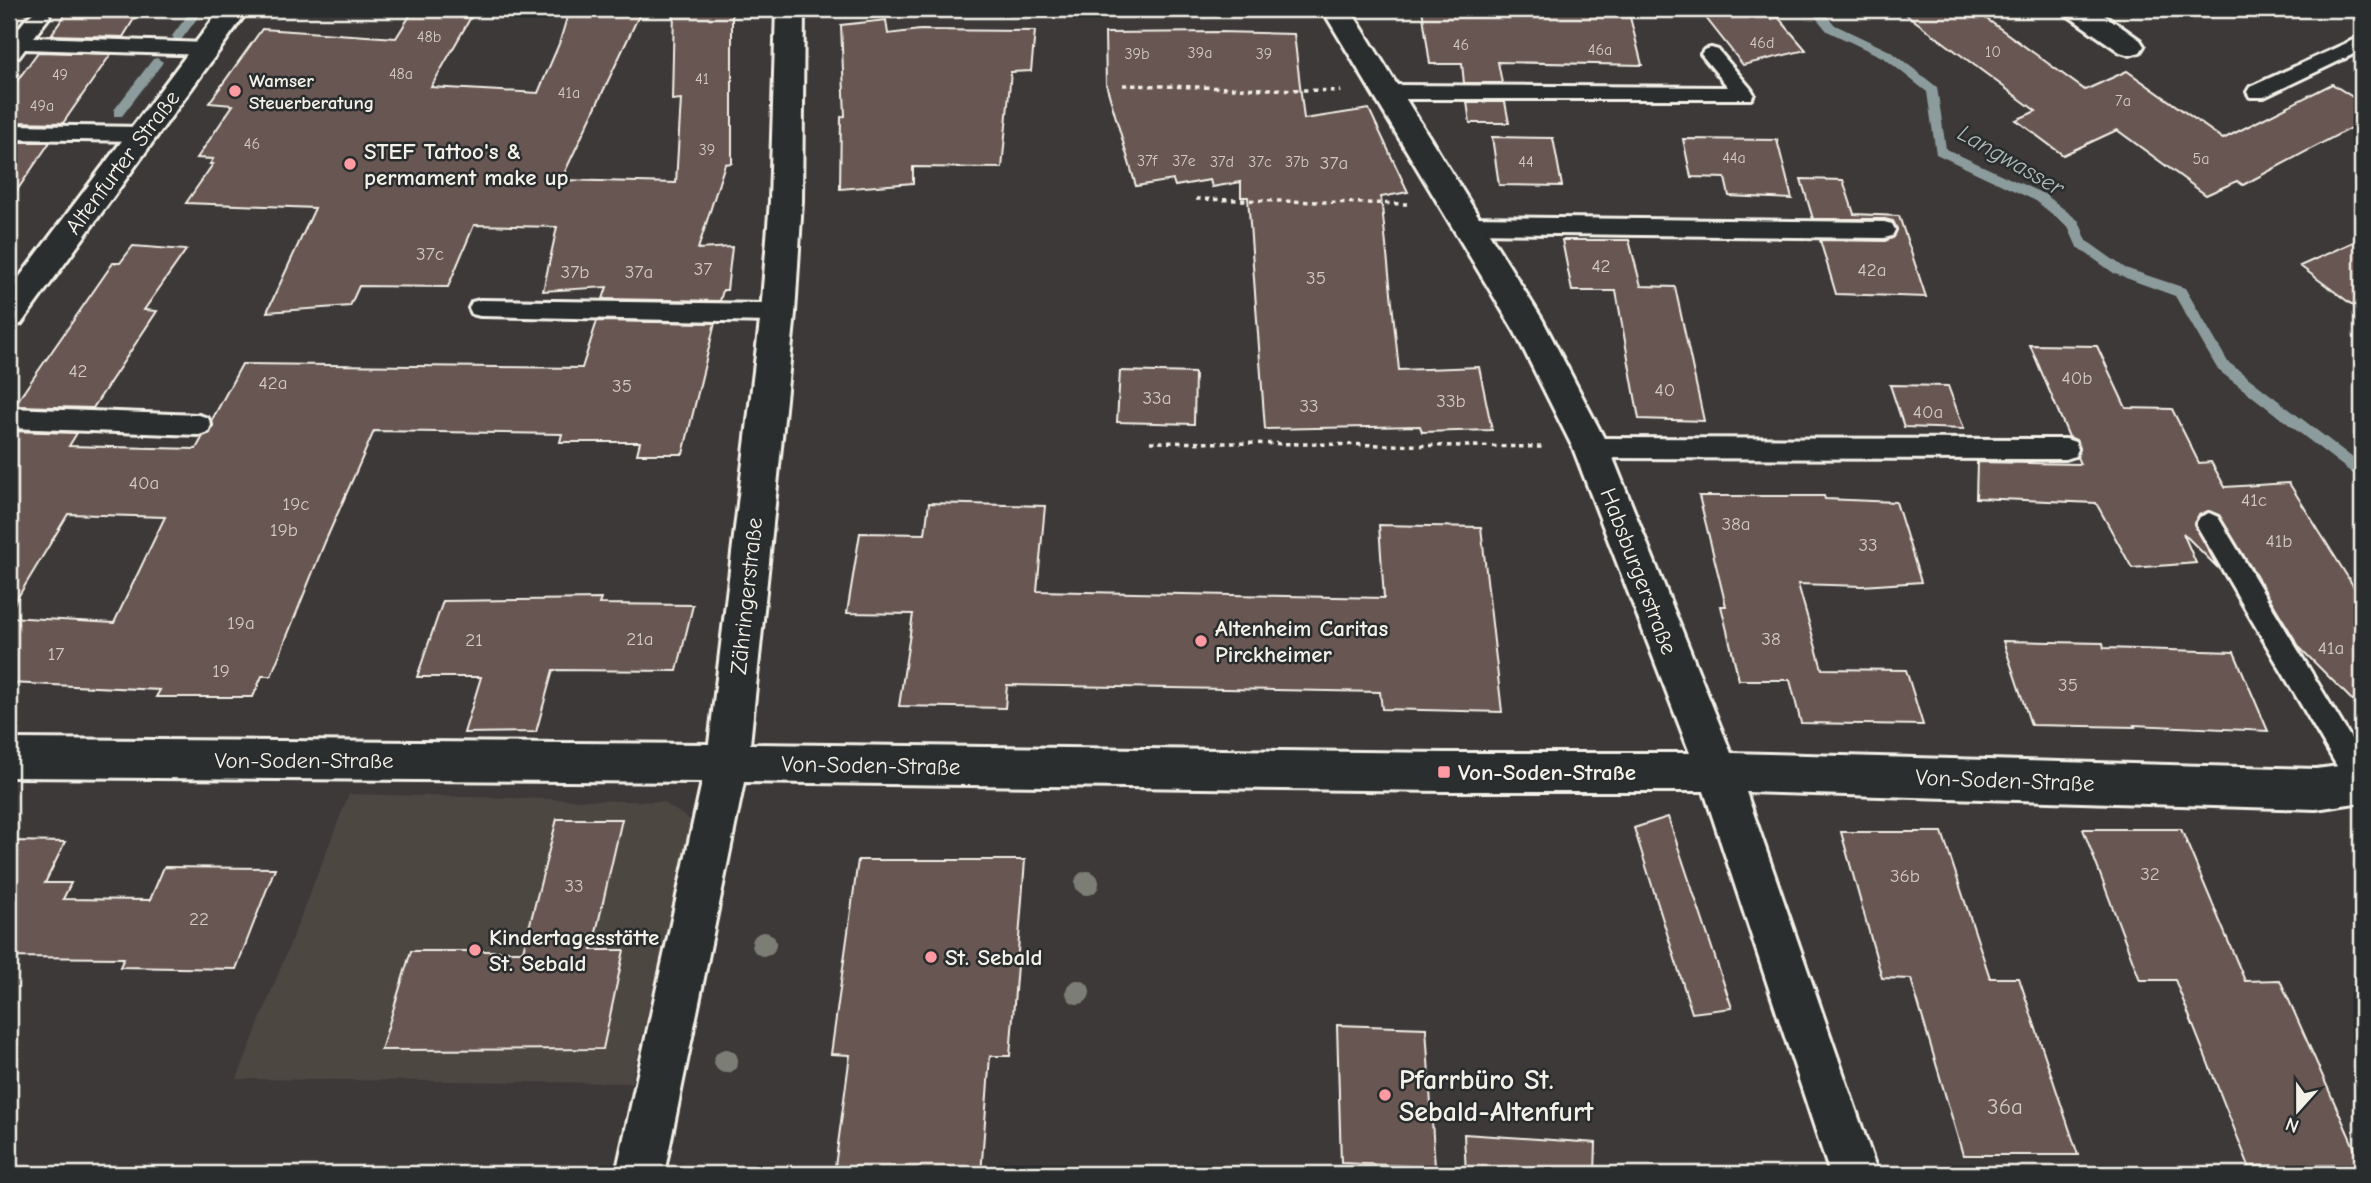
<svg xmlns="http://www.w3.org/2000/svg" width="2371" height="1183" viewBox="0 0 2371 1183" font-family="'Comic Neue',sans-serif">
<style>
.built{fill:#4d4643}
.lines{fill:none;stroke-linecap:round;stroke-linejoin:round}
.stream{fill:#8c9c9d;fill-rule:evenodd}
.building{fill:#685652;stroke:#f4f1e8;stroke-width:2}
.service-casing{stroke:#f4f1e8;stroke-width:6}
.minor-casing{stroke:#f4f1e8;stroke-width:6}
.path{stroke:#f4f1e8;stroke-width:3.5;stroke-dasharray:4.5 4.5;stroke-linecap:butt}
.service{fill:#2a2d2e;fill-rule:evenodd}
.minor{fill:#2a2d2e;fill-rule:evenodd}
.tree{fill:#7c7e75}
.poi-dot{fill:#ff9aa2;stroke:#2a2d2e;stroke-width:2.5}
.labels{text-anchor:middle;stroke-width:5;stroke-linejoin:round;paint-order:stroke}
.far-number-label{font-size:16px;fill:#d1cac2}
.far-poi-label{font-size:19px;font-weight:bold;fill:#f4f1e8;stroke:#2a2d2e;text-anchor:start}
.number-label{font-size:19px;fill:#d1cac2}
.poi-label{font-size:23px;font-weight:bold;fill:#f4f1e8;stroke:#2a2d2e;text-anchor:start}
.street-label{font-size:23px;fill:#f4f1e8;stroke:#2a2d2e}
.near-number-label{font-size:23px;fill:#d1cac2}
.water-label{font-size:24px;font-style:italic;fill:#afb9b6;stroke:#2a2d2e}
.near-poi-label{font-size:28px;font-weight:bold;fill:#f4f1e8;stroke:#2a2d2e;text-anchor:start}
</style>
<rect width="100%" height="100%" fill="#3d3939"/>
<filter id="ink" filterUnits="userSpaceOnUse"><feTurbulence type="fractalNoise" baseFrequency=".0143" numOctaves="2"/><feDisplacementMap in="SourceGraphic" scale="14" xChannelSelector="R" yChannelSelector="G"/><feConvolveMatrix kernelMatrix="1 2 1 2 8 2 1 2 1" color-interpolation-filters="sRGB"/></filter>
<g filter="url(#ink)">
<path class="built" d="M349 794 663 802 692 821 631 1083 237 1079Z"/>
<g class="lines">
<g class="stream">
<path d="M192 9H204L182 39H174L172 36Z"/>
<path d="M1809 9H1821L1835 25 1892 52 1937 87 1946 149 2046 195 2079 221 2087 241 2125 268 2185 288 2228 362 2362 465V479L2357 477 2218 370 2175 296 2115 274 2077 247 2068 227 2036 201 1936 154 1927 92 1884 58 1827 31Z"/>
<path d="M157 58 163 62 161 65 122 116H114V110L153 59Z"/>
</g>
</g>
<g class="building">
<path d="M69 9H140L123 37 51 35Z"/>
<path d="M642 9 561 180 676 183 681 99 672 100 674 9H732V163L725 164 698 249 732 247 727 290H723L720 301 603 299 607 287 543 291 557 227 474 225 448 287 359 286 350 306 267 312 315 208 186 203 213 164H210L213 159 197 158 233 105 209 103 262 29 396 38 411 14 471 17 431 87 538 93 559 44 569 11Z"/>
<path d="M1422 9H1628L1642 65 1498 62 1502 83H1464L1462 64H1430Z"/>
<path d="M1699 9H1760L1771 19 1778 17 1806 50 1743 65Z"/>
<path d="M1899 9H1973L2085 90 2127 71 2223 139 2332 84 2362 103V122L2243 185 2237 181 2206 195 2117 130 2063 155 2016 120 2036 111Z"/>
<path d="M886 20 888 34 920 30 1035 31 1031 71 1011 72 1002 168 913 167V183L840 189 841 117 845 116 841 25Z"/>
<path d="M1220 32 1294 34 1304 119 1369 109 1408 192 1381 197 1399 370 1479 367 1492 430 1422 432 1420 426 1265 429 1248 197H1241V182L1212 187 1210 180 1175 186 1173 180 1136 186 1106 84 1105 33Z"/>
<path d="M38 52 111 54 63 123 9 122V92Z"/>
<path d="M1467 102H1505L1509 123H1470Z"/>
<path d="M1492 137 1553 138 1562 186 1499 185Z"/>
<path d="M1683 139 1777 140 1792 199 1729 196 1725 178 1691 177Z"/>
<path d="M9 142H50L9 202Z"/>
<path d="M1801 179 1843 180 1854 214 1899 216 1926 297 1836 294 1820 240 1885 241 1894 237 1897 229 1893 221 1885 219H1813Z"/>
<path d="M2362 238V312L2300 266Z"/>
<path d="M1562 240H1629L1641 286 1675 287 1704 421 1639 419 1616 291H1572Z"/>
<path d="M133 246 186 250 144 310 157 311 93 408 14 406 113 263H120Z"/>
<path d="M597 321 715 323 683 454H637L640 442H560L562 434 374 431 325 542 271 676H262L253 697H156L160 690 9 683V617L114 623 165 517 68 514 9 612V431L77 433 69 446 196 449 203 436 210 433 213 426 212 420 242 364 582 368Z"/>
<path d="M2030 345 2097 346 2126 408 2172 409 2199 463 2211 462 2225 487 2289 483 2362 600V710L2300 648 2219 515 2208 511 2199 515 2194 523 2218 568 2183 533 2196 563 2132 568 2096 503 1976 498 1977 462 2080 464 2077 457 2080 448 2076 440 2069 437Z"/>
<path d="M1120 371 1195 373 1194 424 1117 422Z"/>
<path d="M1890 385 1948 386 1964 429 1904 427Z"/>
<path d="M1699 496H1824L1825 499 1896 502 1921 582 1862 586 1798 584 1822 669 1906 670 1923 725 1801 723 1790 680H1739L1721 606H1726Z"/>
<path d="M929 503 1045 506 1037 591 1384 598 1379 525 1481 527 1502 712 1382 709 1380 692 1007 685 1005 708 899 706 913 614 847 613 860 533 925 534Z"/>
<path d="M601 599 599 604 693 605 677 671 553 670 536 732 464 733 481 677H417L443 601Z"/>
<path d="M2003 641 2103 643 2104 648 2234 652 2268 731 2134 725 2135 727 2031 725Z"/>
<path d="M1668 817 1732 1008 1692 1013 1634 828Z"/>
<path d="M557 819H622L592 950H624L603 1049 381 1050 411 951H523Z"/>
<path d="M2083 829H2181L2245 981 2280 980 2362 1165 2249 1166 2175 980H2140Z"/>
<path d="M1841 832H1942L1990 978H2019L2078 1155H1963L1911 979 1882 978Z"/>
<path d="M9 841 65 842 45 883H71L63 899 150 900 164 867 275 868 236 969 120 967 124 958 10 957 9 960Z"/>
<path d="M858 860H1025L1010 1056H990L981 1174H834L850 1055 831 1054Z"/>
<path d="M1337 1025 1426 1028 1435 1167 1341 1163Z"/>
<path d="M1464 1134 1596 1143 1595 1174H1466Z"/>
</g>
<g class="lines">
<g class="service-casing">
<g id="service">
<path d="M40 10 47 12 50 16 34 37 207 43 214 45 217 49 214 53 207 55 25 49 19 57 9 58C9 43 23 14 40 10Z"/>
<path d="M2362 36V50L2264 97H2250L2247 92 2250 87Z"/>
<path d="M1711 48 1718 50 1751 89 1754 94 1751 99H1387L1380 97 1377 92 1380 87 1387 85 1728 87 1701 54 1704 50Z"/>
<path d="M9 125 143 127 150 129 153 134 150 139 143 141 9 139Z"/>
<path d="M1466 217 1884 222 1892 224 1895 230 1892 236 1884 238 1466 233 1458 230 1455 225 1458 220Z"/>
<path d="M480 300 778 304 786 307 789 313 786 319 778 322 480 316 472 314 469 308 472 302Z"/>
<path d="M9 408 199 415 208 418 211 425 208 432 199 435 9 428Z"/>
<path d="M1591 438 2066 439 2075 442 2078 449 2075 456 2066 459 1591 458 1582 455 1579 448 1582 441Z"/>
<path d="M2209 513 2218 517 2362 757V796L2352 792 2200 531 2196 524 2200 517Z"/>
</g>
</g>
<g class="minor-casing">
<g id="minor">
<path d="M221 9H249L21 324 9 327V291Z"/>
<path d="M776 9H804L802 201 795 313 750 744 1444 753H1690L1573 448 1515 332 1322 9H1350L1542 319 1609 448 1731 753 2316 769 2362 763V802L2316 809 1746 792 1878 1174H1830L1704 791H1444L744 782 664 1174H616L702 782 9 777V739L709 744 761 313 770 201Z"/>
<path d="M2063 9H2096L2140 40 2144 46 2140 52 2130 55 2120 52 2067 15Z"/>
</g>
</g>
<g class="path">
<path d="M1096 10 1297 11"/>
<path d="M1123 85 1341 91"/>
<path d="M1196 199 1407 204"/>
<path d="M1150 442 1545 447"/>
</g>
<use href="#service" class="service"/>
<use href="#minor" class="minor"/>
</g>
<g class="tree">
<circle cx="1087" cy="883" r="12"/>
<circle cx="764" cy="944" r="12"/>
<circle cx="1078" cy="992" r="12"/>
<circle cx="726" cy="1061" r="12"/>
</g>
</g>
<g class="poi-dot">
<circle cx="235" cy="91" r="7"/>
<circle cx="350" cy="164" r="7"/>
<circle cx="1201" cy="641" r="7"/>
<rect x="1437" y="765" width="14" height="14" rx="3.5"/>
<circle cx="475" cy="950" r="7"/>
<circle cx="931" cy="957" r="7"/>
<circle cx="1385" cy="1095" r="7"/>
</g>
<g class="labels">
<g class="far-number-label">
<text x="429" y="42">48b</text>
<text x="1762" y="48">46d</text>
<text x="1461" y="50">46</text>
<text x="1600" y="55">46a</text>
<text x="1993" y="57">10</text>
<text x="1200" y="58">39a</text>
<text x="1137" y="59">39b</text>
<text x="1264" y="59">39</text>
<text x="401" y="79">48a</text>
<text x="60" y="80">49</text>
<text x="702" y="84">41</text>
<text x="569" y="98">41a</text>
<text x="2123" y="106">7a</text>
<text x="42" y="111">49a</text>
<text x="252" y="149">46</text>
<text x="707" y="155">39</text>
<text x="1734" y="163">44a</text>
<text x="2201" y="164">5a</text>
<text x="1147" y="166">37f</text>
<text x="1184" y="166">37e</text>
<text x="1222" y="167">37d</text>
<text x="1260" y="167">37c</text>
<text x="1297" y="167">37b</text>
<text x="1526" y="167">44</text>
</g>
<g class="far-poi-label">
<text x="249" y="87">Wamser<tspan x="249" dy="22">Steuerberatung</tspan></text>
</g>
<g class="number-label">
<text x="1334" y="169">37a</text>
<text x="430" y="260">37c</text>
<text x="1601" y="272">42</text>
<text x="703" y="275">37</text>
<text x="1872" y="276">42a</text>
<text x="575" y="278">37b</text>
<text x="639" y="278">37a</text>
<text x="1316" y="284">35</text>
<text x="78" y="377">42</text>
<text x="2077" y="384">40b</text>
<text x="273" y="389">42a</text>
<text x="622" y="392">35</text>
<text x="1665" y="396">40</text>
<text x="1157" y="404">33a</text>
<text x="1451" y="407">33b</text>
<text x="1309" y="412">33</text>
<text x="1928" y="418">40a</text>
<text x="144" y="489">40a</text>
<text x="2254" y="506">41c</text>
<text x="296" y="510">19c</text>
<text x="1736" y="530">38a</text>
<text x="284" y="536">19b</text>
<text x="2279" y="547">41b</text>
<text x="1868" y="551">33</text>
<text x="241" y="629">19a</text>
<text x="640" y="645">21a</text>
<text x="1771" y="645">38</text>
<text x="474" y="646">21</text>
<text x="2331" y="654">41a</text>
<text x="56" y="660">17</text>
<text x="221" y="677">19</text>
<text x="2068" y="691">35</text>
<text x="2150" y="880">32</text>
<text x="1905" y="882">36b</text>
<text x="574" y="892">33</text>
<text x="199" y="925">22</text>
</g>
<g class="poi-label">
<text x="364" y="159">STEF Tattoo's &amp;<tspan x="364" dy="26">permament make up</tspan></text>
<text x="1215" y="636">Altenheim Caritas<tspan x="1215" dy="26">Pirckheimer</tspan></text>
<text x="1458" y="780">Von-Soden-Straße</text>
<text x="489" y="945">Kindertagesstätte<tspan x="489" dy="26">St. Sebald</tspan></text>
<text x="945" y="965">St. Sebald</text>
</g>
<g class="street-label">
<text transform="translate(122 162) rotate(-53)" y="8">Altenfurter Straße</text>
<text transform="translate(1639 571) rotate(69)" y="8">Habsburgerstraße</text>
<text transform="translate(746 596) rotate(-84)" y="8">Zähringerstraße</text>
<text x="304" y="768">Von-Soden-Straße</text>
<text transform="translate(871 765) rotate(1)" y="8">Von-Soden-Straße</text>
<text transform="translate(2005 780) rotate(2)" y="8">Von-Soden-Straße</text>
</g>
<g class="near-number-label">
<text x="2005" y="1114">36a</text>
</g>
<g class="water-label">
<text transform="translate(2011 160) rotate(30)" y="8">Langwasser</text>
</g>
<g class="near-poi-label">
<text x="1399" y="1089">Pfarrbüro St.<tspan x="1399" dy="32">Sebald-Altenfurt</tspan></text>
</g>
</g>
<rect width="2371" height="1183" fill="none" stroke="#2a2d2e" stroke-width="35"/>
<rect x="18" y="18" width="2336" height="1148" fill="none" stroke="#f4f1e8" stroke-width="2.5" filter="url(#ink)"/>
<g transform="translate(2298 1110) rotate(201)" stroke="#2a2d2e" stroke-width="5" paint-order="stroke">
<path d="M0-5L12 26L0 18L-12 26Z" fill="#f4f1e8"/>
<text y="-10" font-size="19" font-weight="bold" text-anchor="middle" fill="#f4f1e8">N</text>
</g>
</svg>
